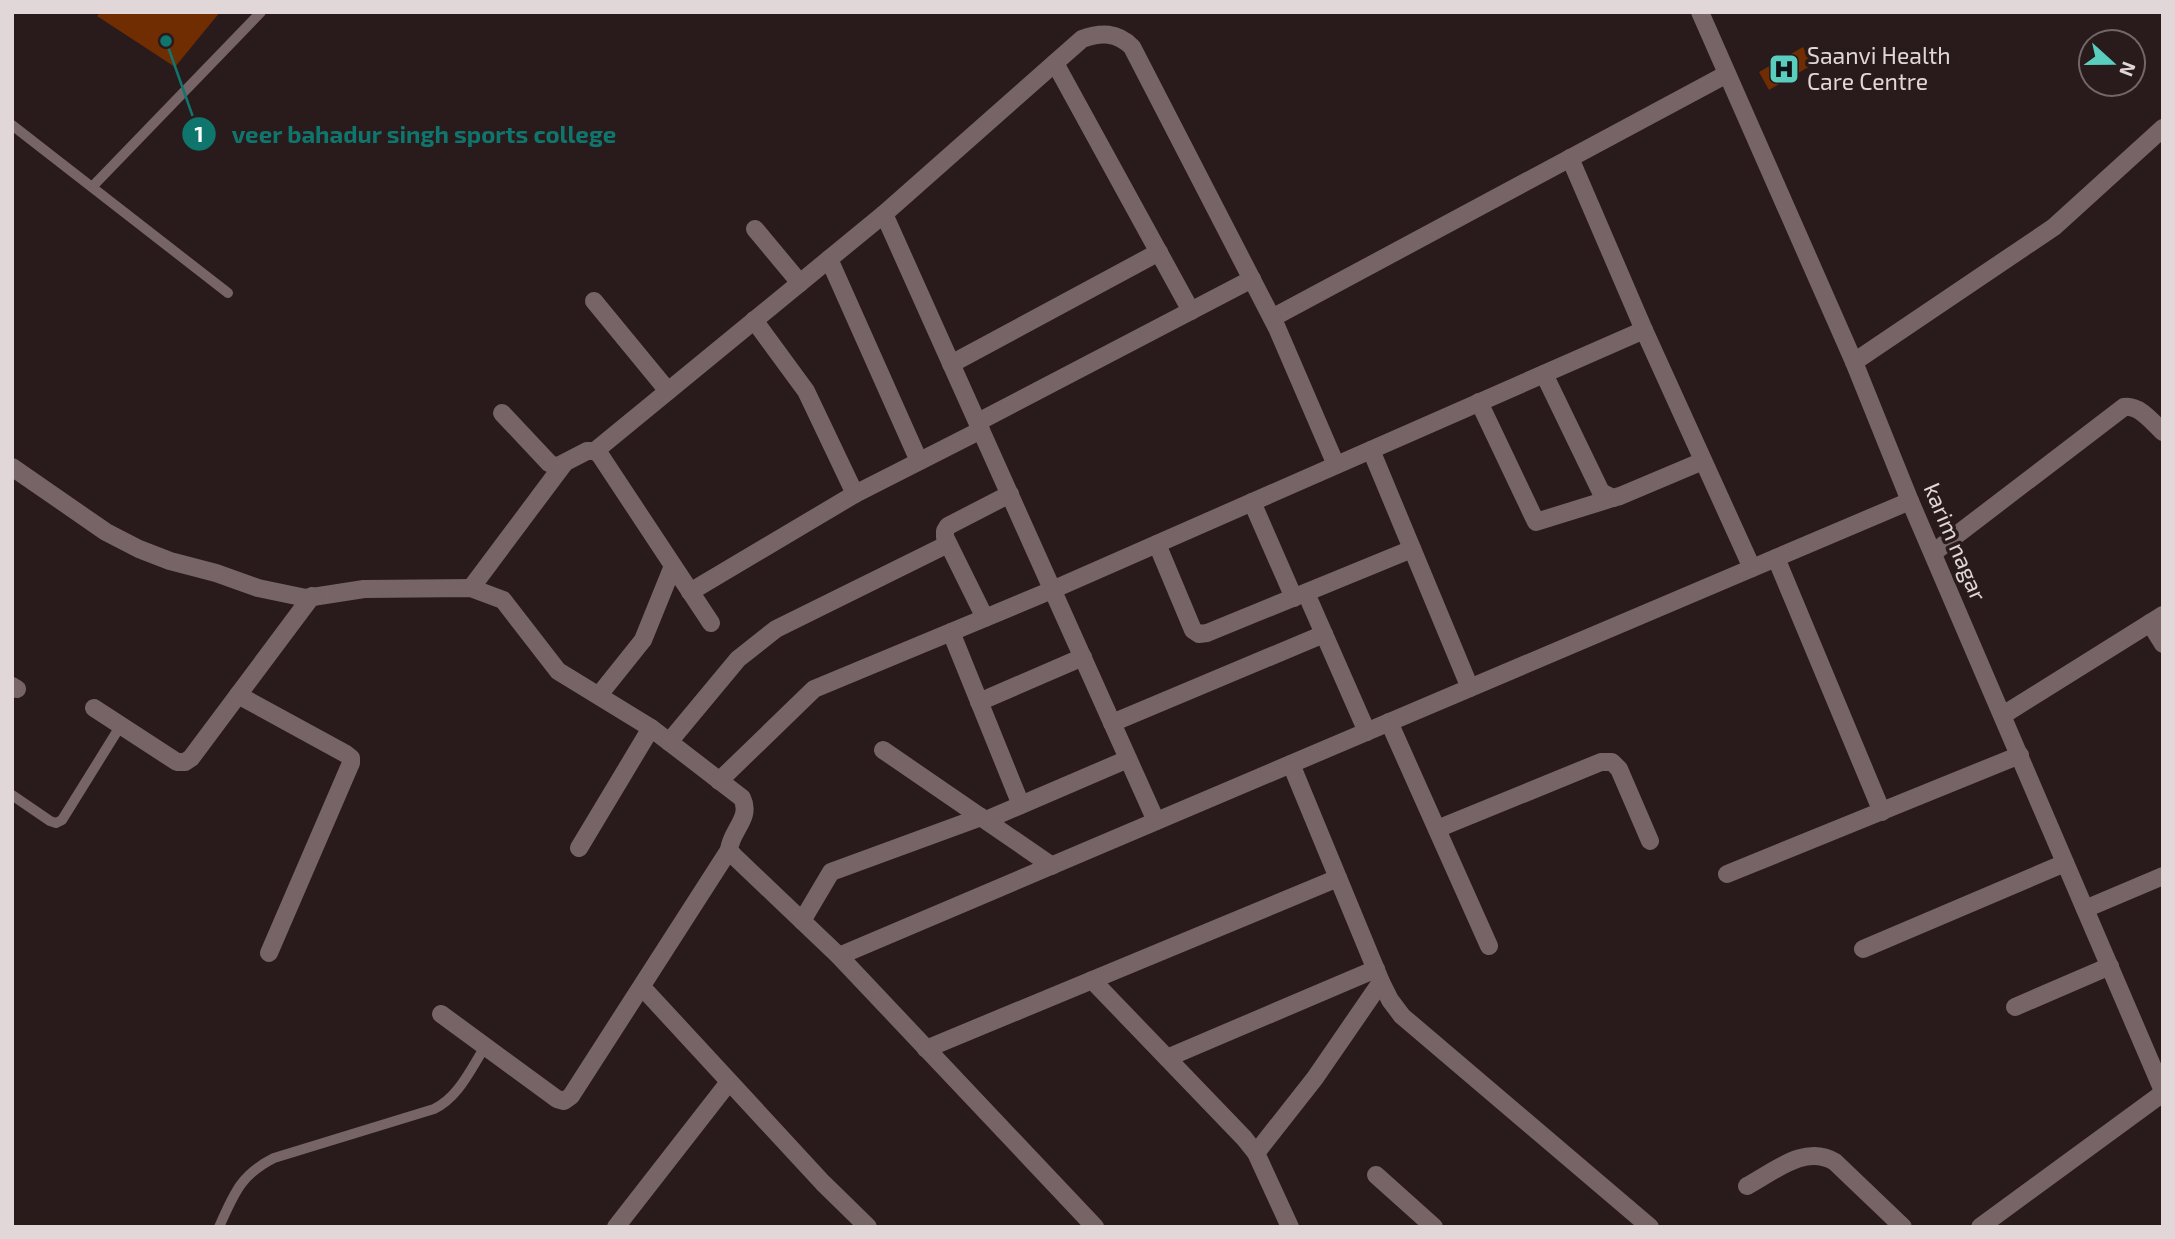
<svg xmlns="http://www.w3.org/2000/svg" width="2175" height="1239" viewBox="0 0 2175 1239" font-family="'Exo 2',sans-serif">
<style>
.building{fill:#702d02}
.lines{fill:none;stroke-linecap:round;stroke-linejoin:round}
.lane{stroke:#776466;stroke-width:10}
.street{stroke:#776466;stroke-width:18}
.secondary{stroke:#776466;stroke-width:18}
.labels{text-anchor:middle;stroke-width:7;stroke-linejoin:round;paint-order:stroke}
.poi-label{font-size:23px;fill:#e2d7d8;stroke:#291a1b;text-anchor:start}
.street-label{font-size:23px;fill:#e2d7d8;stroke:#291a1b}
.leader{fill:none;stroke:#0f766e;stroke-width:2.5}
.callout-dot{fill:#0f766e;stroke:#291a1b;stroke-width:2.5}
.mark-label{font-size:21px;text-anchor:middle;font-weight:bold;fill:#fff}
.callout-label{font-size:24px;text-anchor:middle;font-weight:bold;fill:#0f766e;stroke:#291a1b;stroke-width:7;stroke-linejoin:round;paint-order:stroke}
</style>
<rect width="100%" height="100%" fill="#291a1b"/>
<g class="building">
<path d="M101 12H220L175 67 97 16Z"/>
<path d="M1803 47 1812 65 1769 90 1759 72Z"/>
</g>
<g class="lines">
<g class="lane">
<path d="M12 125 228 293"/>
<path d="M92 187 261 12"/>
<path d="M12 795 50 821 56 823 62 820 121 725"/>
<path d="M219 1227C234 1194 240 1175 274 1158L434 1109C459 1097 471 1068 485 1047"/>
</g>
<g class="street">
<path d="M1055 63 1191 311"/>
<path d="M1570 158 1644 330 1752 568"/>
<path d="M884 214 1156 821"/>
<path d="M755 229 800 283"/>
<path d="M829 259 919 461"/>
<path d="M594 301 668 391"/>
<path d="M1272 318 1727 74"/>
<path d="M754 320 806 391 855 494"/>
<path d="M1854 362 2054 227 2163 128"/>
<path d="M951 364 1159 252"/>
<path d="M1544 374 1601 492 1613 498 1620 496 1703 461"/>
<path d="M1479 402 1536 522 1613 498"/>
<path d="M502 413 549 463 556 467 587 451H595L600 455 711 623"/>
<path d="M978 422 1252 279"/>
<path d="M1371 450 1470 688"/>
<path d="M595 451 884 214 1082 39C1101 32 1117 32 1132 47L1277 328 1336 465"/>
<path d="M12 467 106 532 139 549 170 561 216 573 258 588 306 598 364 589 471 588 503 600 558 671 651 728 742 798C752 818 731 830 729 850L734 856 839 956 1095 1227"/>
<path d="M1252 502 1294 598"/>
<path d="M1157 544 1193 630 1199 634 1207 633 1412 549"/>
<path d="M1933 553 2124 407C2140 405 2152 422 2163 432"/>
<path d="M1776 558 1882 812"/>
<path d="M471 588 563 465"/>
<path d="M690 592 855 494 981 430"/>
<path d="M1306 593 1367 732"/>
<path d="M985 618 945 537V531L948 526 1010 494"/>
<path d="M2150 623 2163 644"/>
<path d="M951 632 1021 805"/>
<path d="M12 686 17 689"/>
<path d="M238 695 346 754 351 758V763L269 953"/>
<path d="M599 695 643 640 673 566"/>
<path d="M979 702 1083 657"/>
<path d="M94 708 177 762H185L191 758 312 596"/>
<path d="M2003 715 2163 615"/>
<path d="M1389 722 1489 946"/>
<path d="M1112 723 1324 634"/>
<path d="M669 742 738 659 776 629 948 544"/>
<path d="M883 750 1052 866"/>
<path d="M1291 764 1381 982 1390 1000 1402 1016 1650 1227"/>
<path d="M719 781 814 689 1052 590 1644 330"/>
<path d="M986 820 1128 759"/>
<path d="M1437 829 1601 762H1612L1619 769 1650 841"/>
<path d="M579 848 651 728"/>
<path d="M1727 874 2020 755"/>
<path d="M2085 909 2163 876"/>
<path d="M802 921 831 872 981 817"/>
<path d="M1863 949 2065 863"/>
<path d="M839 956 1910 501"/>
<path d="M1092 980 1244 1138 1256 1153 1290 1227"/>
<path d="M642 987 823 1183 868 1227"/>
<path d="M2015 1007 2110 966"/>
<path d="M441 1014 557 1099 564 1101 571 1096 729 850"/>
<path d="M926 1049 1338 878"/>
<path d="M1167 1058 1376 969"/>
<path d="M1256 1153 1315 1078 1381 982"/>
<path d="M1376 1175 1434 1227"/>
<path d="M1747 1186C1775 1171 1805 1144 1835 1162L1903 1227"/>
<path d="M616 1227 729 1082"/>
<path d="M1980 1227 2163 1093"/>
</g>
<path class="secondary" d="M1700 12 1854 362 1910 501 2163 1091"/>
</g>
<defs>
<g id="hospital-square" transform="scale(1.575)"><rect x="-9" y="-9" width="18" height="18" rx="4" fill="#59cebe" stroke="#291a1b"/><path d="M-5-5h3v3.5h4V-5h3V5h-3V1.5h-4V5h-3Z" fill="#111"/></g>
</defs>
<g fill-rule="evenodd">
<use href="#hospital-square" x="1784" y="69"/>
</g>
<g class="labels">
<g class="poi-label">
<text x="1807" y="64">Saanvi Health<tspan x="1807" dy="26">Care Centre</tspan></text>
</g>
<g class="street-label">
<text transform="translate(1955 542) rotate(67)" y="8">karim nagar</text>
</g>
</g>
<path class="leader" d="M166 41L199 134"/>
<g class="callout-dot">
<circle cx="166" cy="41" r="7"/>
<circle cx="199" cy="134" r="18"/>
</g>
<g class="mark-label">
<text x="199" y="142">1</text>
</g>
<g class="callout-label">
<text x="424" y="143">veer bahadur singh sports college</text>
</g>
<rect width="2175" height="1239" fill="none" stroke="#e2d7d8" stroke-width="28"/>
<g transform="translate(2112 63) rotate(111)"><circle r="33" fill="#291a1b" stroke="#736667" stroke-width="2"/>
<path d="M0-5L12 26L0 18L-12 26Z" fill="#59cebe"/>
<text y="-10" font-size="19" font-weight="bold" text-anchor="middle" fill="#e2d7d8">N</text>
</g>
</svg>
